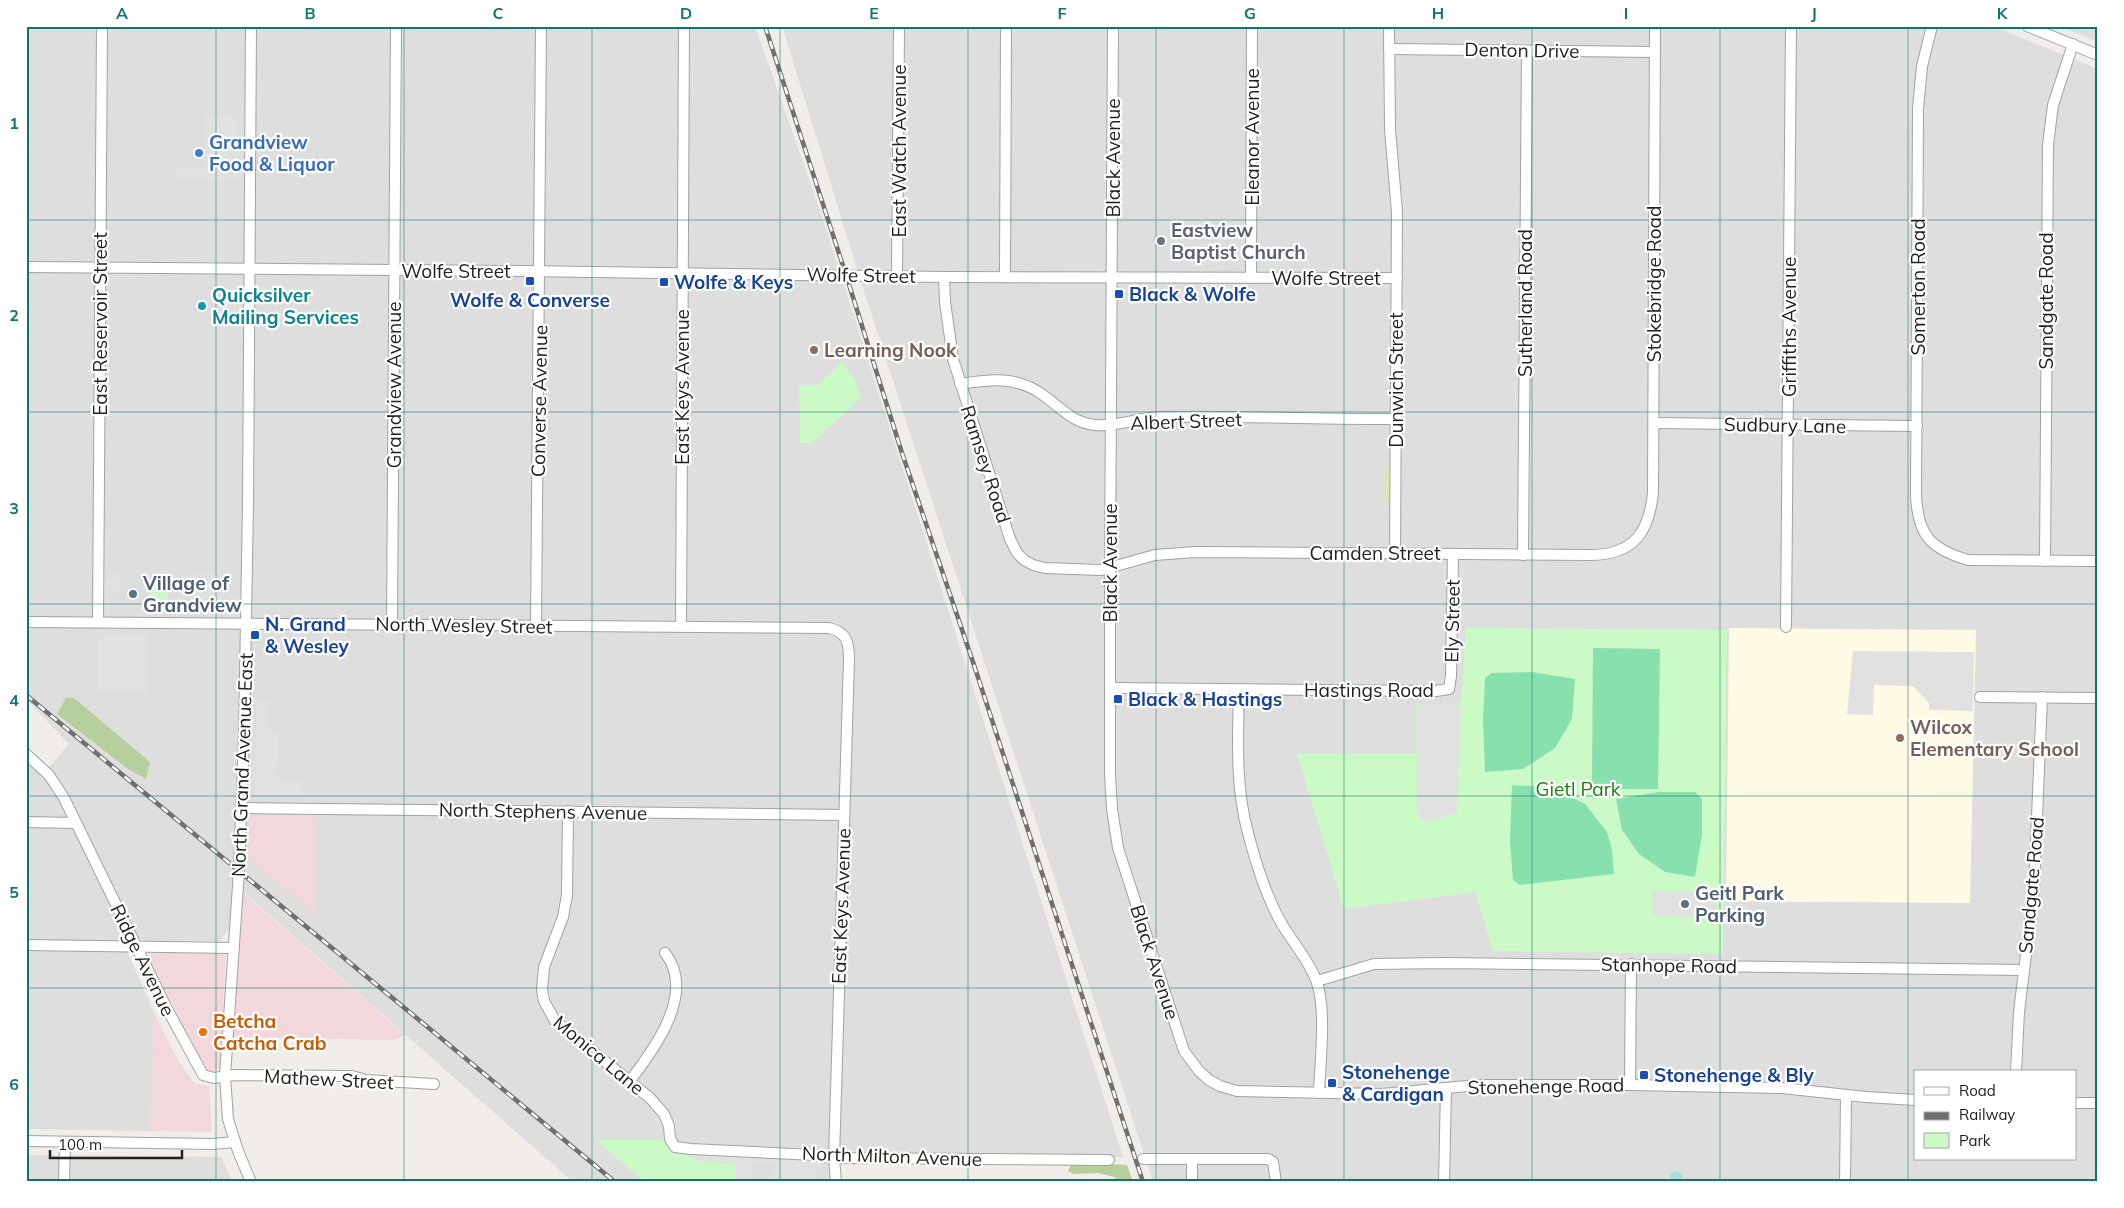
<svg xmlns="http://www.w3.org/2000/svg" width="2124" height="1208" viewBox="0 0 2124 1208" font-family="Mulish,sans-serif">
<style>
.residential{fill:#dfdede;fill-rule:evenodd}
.commercial{fill:#f2d8db}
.education{fill:#fffae3}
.grass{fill:#d7ebaf}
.forest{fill:#b5d09d}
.park{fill:#cbfac6}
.pitch{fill:#87e0ae}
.parking{fill:#e1e1e1}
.water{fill:#a9dcde}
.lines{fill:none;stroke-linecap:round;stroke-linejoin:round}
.minor-casing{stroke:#a2a2a2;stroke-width:12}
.minor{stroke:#fff;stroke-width:10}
.rail-casing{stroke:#6f6f6f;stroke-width:4.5}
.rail{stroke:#fff;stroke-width:2.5;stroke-dasharray:8;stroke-linecap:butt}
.grid{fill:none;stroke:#0f766e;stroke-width:1;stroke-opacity:0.55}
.shop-dot{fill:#3f7fe0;stroke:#fff;stroke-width:2}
.worship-dot{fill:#6b7280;stroke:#fff;stroke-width:2}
.transit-dot{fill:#1a4fb4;stroke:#fff;stroke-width:2}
.culture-dot{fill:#0f9aa8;stroke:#fff;stroke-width:2}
.education-dot{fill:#8d6e63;stroke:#fff;stroke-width:2}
.service-dot{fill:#5c6f8a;stroke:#fff;stroke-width:2}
.food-dot{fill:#e8710a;stroke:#fff;stroke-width:2}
.labels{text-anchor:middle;stroke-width:4.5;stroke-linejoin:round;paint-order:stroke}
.street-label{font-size:19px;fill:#212121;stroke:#fff}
.shop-label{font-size:19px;font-weight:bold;fill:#366cbe;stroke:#fff;text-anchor:start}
.worship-label{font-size:19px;font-weight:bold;fill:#5b616d;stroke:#fff;text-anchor:start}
.transit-label{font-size:19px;font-weight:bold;fill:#164399;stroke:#fff;text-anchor:start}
.culture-label{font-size:19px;font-weight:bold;fill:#0d838f;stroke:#fff;text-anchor:start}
.education-label{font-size:19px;font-weight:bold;fill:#785e54;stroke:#fff;text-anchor:start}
.service-label{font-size:19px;font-weight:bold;fill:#4e5e75;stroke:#fff;text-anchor:start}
.park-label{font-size:19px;fill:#17820c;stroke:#fff}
.food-label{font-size:19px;font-weight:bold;fill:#c56008;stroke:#fff;text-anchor:start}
.neatline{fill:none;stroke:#0f766e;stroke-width:2}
.grid-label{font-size:16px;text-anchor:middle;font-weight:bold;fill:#0f766e}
</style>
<rect width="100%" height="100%" fill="#f1ede8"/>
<g class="residential">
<path d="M26 26H755L823 219 1123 1157 851 1154 841 1166V1182H573L234 884 229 928 220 941H146L139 938 49 767 69 744 26 699Z"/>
<path d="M782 26H1993L2098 69V1182H1153L862 285ZM1915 1072H2075V1159H1915Z"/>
<path d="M2059 26H2098V42Z"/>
<path d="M26 759 46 777 67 818 26 817Z"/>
<path d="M26 826 68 827 74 831 125 935 123 939 119 941 26 940Z"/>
<path d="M26 951H127L154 1013 151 1131 26 1129Z"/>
<path d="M26 1155 221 1157 233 1182H26Z"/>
</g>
<g class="commercial">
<path d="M257 815H316L315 916 248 858 250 818Z"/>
<path d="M242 892 405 1035 394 1040 232 1037Z"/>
<path d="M153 952 220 953 226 955 220 1067 213 1072 208 1071 203 1065 148 957Z"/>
<path d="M154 1013 178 1060 194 1083 209 1086 212 1132 151 1131Z"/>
</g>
<path class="education" d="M1729 628 1976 630 1970 903 1726 901Z"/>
<rect class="grass" x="1385" y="468" width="4" height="35"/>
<g class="forest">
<path d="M66 698H74L150 762 146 779 128 769 57 714Z"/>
<path d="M1109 1164 1127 1165 1133 1182H1118L1115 1177 1098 1173 1074 1174 1068 1171 1071 1165Z"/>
</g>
<g class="park">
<path d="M842 362 855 379 861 398 812 443H800L799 385H817Z"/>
<rect x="150" y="579" width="18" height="26"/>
<path d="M1466 628 1727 630 1723 954 1493 951 1475 892 1344 909 1297 754H1416V704L1452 706 1461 701Z"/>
<path d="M596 1140H666L669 1147C693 1160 708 1164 736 1163V1182H644Z"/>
</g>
<g class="pitch">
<path d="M1593 648 1660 649 1658 789H1592Z"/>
<path d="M1532 672 1575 679 1572 719 1555 748 1523 769 1485 772 1483 720 1485 678 1491 673Z"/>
<path d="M1512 785 1555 788 1585 804 1607 832 1612 850 1614 874 1520 885 1513 880 1510 842Z"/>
<path d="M1659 792H1695L1702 799V834L1695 877 1665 872 1639 854 1622 830 1616 799Z"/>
</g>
<g class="parking">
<path d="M204 114H238V181H177L178 169 204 168Z"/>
<path d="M111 571H119V591H111V609H102V578H111Z"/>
<path d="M188 572H215V599H207V610H188Z"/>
<path d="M98 634H147V693H97Z"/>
<path d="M1853 651 1974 652 1973 711 1929 710V703L1913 686 1874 685 1873 715 1847 714Z"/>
<path d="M257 700H269L268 732H278L277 780 302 781V797L255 796Z"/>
<path d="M1417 705H1461L1457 813 1425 822 1417 813Z"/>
<path d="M1653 891 1717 893 1716 917 1653 916Z"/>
<path d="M691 1154 773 1156 821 1160V1167L819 1173 800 1182H774L775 1165 753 1163 752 1182H736V1163L700 1161 689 1158Z"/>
</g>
<circle class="water" cx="1676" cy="1177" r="6"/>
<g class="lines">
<g class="minor-casing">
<g id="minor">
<path d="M251 26 248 504 244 736 239 871 225 1076 228 1119 238 1151 251 1182"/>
<path d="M1113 26 1110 578V774L1112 809 1118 848 1184 1051 1199 1071 1209 1080 1220 1086 1237 1091 1382 1094 1478 1085H1630L1782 1088 1866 1097 1915 1100"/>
<path d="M1389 26 1390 129 1397 212 1395 553"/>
<path d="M1932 26 1922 66 1918 109 1916 496C1918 536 1931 549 1968 560L2098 561"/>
<path d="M2027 26 2098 55"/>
<path d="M1389 49 1655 52"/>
<path d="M26 267 524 271 944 277 1397 278"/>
<path d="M897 275 899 26"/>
<path d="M1005 276 1006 26"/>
<path d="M944 277 945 302 953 359 1010 539 1017 553 1024 560 1033 565 1045 568 1101 570 1155 555 1195 552 1590 555C1633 555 1649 533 1653 493L1655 26"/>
<path d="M1251 278 1252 26"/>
<path d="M960 384C991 379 1017 376 1043 395 1061 408 1073 423 1095 425 1116 427 1138 418 1159 417 1238 416 1317 419 1396 419"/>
<path d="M1654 423 1917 426"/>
<path d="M1523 555 1527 51"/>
<path d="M2045 561 2048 145 2053 105 2073 44"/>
<path d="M26 622 829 628C847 632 849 643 849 660L834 1158 836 1182"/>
<path d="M98 622 102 26"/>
<path d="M392 624 396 26"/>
<path d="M536 626 541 26"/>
<path d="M681 627 684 26"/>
<path d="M1786 627 1791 26"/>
<path d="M1110 688 1436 691 1449 689 1451 676 1453 554"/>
<path d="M1239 690C1238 737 1235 786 1248 833 1255 860 1264 890 1277 915 1288 938 1307 956 1316 980 1327 1008 1320 1062 1319 1093"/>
<path d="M1980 697 2098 698"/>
<path d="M26 754 49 775 64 798 166 1007 203 1075 214 1078 235 1075 352 1076 366 1080 434 1084"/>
<path d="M242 808 844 815"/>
<path d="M568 811 567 895 563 917 544 967 542 990 544 1001 555 1021 650 1098 664 1114 669 1126 670 1139 675 1147 691 1149 815 1155 834 1158 1109 1160"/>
<path d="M26 822 76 823"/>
<path d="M26 945 234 948"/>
<path d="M1317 981 1374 964 1445 963 2024 970"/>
<path d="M2016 1072 2019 1012 2034 889 2042 697"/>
<path d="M629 1082C653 1051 697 993 665 953"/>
<path d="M1630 1085 1631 964"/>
<path d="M2075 1103H2098"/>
<path d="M26 1141 212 1144 235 1142"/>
<path d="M1143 1159H1268L1273 1162 1276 1182"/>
<path d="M64 1182 65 1142"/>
<path d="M1192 1182V1160"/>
<path d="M1444 1182 1446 1089"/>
<path d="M1845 1182 1846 1095"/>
</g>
</g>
<use href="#minor" class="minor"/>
<g class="rail-casing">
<g id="rail">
<path d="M765 26 846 275 902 453 973 662 1143 1182"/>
<path d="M26 695 615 1182"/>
</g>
</g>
<use href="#rail" class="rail"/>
</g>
<path class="grid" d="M216 26V1182M404 26V1182M592 26V1182M780 26V1182M968 26V1182M1156 26V1182M1344 26V1182M1532 26V1182M1720 26V1182M1908 26V1182M26 220H2098M26 412H2098M26 604H2098M26 796H2098M26 988H2098"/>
<circle class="shop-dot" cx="199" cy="153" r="5"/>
<circle class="worship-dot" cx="1161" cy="241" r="5"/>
<g class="transit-dot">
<rect x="525" y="276" width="10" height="10" rx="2.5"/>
<rect x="659" y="277" width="10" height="10" rx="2.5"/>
<rect x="1114" y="289" width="10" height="10" rx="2.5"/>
<rect x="250" y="630" width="10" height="10" rx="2.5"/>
<rect x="1113" y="694" width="10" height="10" rx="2.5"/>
<rect x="1639" y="1070" width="10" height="10" rx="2.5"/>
<rect x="1327" y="1078" width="10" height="10" rx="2.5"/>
</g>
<circle class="culture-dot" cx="202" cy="306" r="5"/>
<g class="education-dot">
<circle cx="814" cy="350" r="5"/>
<circle cx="1900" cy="738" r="5"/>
</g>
<g class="service-dot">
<circle cx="133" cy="594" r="5"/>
<circle cx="1685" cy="904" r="5"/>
</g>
<circle class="food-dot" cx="203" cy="1032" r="5"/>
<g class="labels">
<g class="street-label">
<text transform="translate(1522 50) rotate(1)" y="7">Denton Drive</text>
<text transform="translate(1252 137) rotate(-90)" y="7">Eleanor Avenue</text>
<text transform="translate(899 151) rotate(-90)" y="7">East Watch Avenue</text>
<text transform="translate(1113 158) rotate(-90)" y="7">Black Avenue</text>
<text x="456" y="278">Wolfe Street</text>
<text transform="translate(861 275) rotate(1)" y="7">Wolfe Street</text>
<text x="1326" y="285">Wolfe Street</text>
<text transform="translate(1654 284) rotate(-90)" y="7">Stokebridge Road</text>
<text transform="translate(1918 287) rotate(-90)" y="7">Somerton Road</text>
<text transform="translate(2046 301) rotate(-90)" y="7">Sandgate Road</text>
<text transform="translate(1525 303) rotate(-90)" y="7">Sutherland Road</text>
<text transform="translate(100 324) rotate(-90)" y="7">East Reservoir Street</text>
<text transform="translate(1789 327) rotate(-90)" y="7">Griffiths Avenue</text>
<text transform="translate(1396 380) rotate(-90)" y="7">Dunwich Street</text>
<text transform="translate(394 385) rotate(-90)" y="7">Grandview Avenue</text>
<text transform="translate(682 387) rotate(-90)" y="7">East Keys Avenue</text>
<text transform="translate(539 401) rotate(-89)" y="7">Converse Avenue</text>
<text transform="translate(1186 421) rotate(-2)" y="7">Albert Street</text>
<text transform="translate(1785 425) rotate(1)" y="7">Sudbury Lane</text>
<text transform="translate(986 464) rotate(72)" y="7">Ramsey Road</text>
<text x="1375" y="560">Camden Street</text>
<text transform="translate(1110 563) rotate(-90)" y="7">Black Avenue</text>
<text transform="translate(1452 621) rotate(-89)" y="7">Ely Street</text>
<text transform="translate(464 625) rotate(1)" y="7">North Wesley Street</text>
<text x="1369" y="697">Hastings Road</text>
<text transform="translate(242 765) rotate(-88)" y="7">North Grand Avenue East</text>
<text transform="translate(543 811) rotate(1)" y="7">North Stephens Avenue</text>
<text transform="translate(2031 885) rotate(-85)" y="7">Sandgate Road</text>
<text transform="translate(841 906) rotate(-88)" y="7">East Keys Avenue</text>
<text transform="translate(143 960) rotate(64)" y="7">Ridge Avenue</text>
<text transform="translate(1155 962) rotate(72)" y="7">Black Avenue</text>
<text transform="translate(1669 965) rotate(1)" y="7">Stanhope Road</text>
<text transform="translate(599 1055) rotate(40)" y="7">Monica Lane</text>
<text transform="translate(329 1079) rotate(3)" y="7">Mathew Street</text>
<text transform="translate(1546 1086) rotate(-1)" y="7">Stonehenge Road</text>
<text transform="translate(892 1156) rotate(2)" y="7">North Milton Avenue</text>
</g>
<g class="shop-label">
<text x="209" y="149">Grandview<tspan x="209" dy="22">Food &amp; Liquor</tspan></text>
</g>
<g class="worship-label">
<text x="1171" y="237">Eastview<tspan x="1171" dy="22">Baptist Church</tspan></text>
</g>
<g class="transit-label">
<text x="674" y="289">Wolfe &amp; Keys</text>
<text x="1129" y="301">Black &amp; Wolfe</text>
<text x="530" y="307" text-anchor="middle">Wolfe &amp; Converse</text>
<text x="265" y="631">N. Grand<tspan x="265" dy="22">&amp; Wesley</tspan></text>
<text x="1128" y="706">Black &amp; Hastings</text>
<text x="1342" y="1079">Stonehenge<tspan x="1342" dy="22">&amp; Cardigan</tspan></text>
<text x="1654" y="1082">Stonehenge &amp; Bly</text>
</g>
<g class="culture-label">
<text x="212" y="302">Quicksilver<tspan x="212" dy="22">Mailing Services</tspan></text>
</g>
<g class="education-label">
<text x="824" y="357">Learning Nook</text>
<text x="1910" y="734">Wilcox<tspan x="1910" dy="22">Elementary School</tspan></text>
</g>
<g class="service-label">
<text x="143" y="590">Village of<tspan x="143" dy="22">Grandview</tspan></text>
<text x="1695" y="900">Geitl Park<tspan x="1695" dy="22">Parking</tspan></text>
</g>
<g class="park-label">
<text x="1578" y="796">Gietl Park</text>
</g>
<g class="food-label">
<text x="213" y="1028">Betcha<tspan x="213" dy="22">Catcha Crab</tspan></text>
</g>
</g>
<rect width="2124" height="1208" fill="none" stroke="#ffffff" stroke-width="55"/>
<rect x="1914" y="1070" width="162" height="90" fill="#ffffff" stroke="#a6a6a6"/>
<rect x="1924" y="1087" width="25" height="8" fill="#ffffff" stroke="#a6a6a6"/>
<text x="1959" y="1096" font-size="15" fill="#212121">Road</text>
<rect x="1924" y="1112" width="25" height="8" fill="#6f6f6f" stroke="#a6a6a6"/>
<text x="1959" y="1120" font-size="15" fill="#212121">Railway</text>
<rect x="1924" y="1133" width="25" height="15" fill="#cbfac6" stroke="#a6a6a6"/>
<text x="1959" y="1146" font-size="15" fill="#212121">Park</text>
<path d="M50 1150v8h132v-8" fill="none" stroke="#212121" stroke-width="2.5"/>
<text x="58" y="1150" font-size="15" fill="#212121" stroke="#ffffff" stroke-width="4" paint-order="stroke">100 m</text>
<rect x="28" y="28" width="2068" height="1152" class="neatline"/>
<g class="grid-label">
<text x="122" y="19">A</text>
<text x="310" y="19">B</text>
<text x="498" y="19">C</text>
<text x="686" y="19">D</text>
<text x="874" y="19">E</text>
<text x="1062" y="19">F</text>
<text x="1250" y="19">G</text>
<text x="1438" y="19">H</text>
<text x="1626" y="19">I</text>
<text x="1814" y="19">J</text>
<text x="2002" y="19">K</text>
<text x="14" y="129">1</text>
<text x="14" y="321">2</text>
<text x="14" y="514">3</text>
<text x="14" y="706">4</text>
<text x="14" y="898">5</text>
<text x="14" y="1090">6</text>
</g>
</svg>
